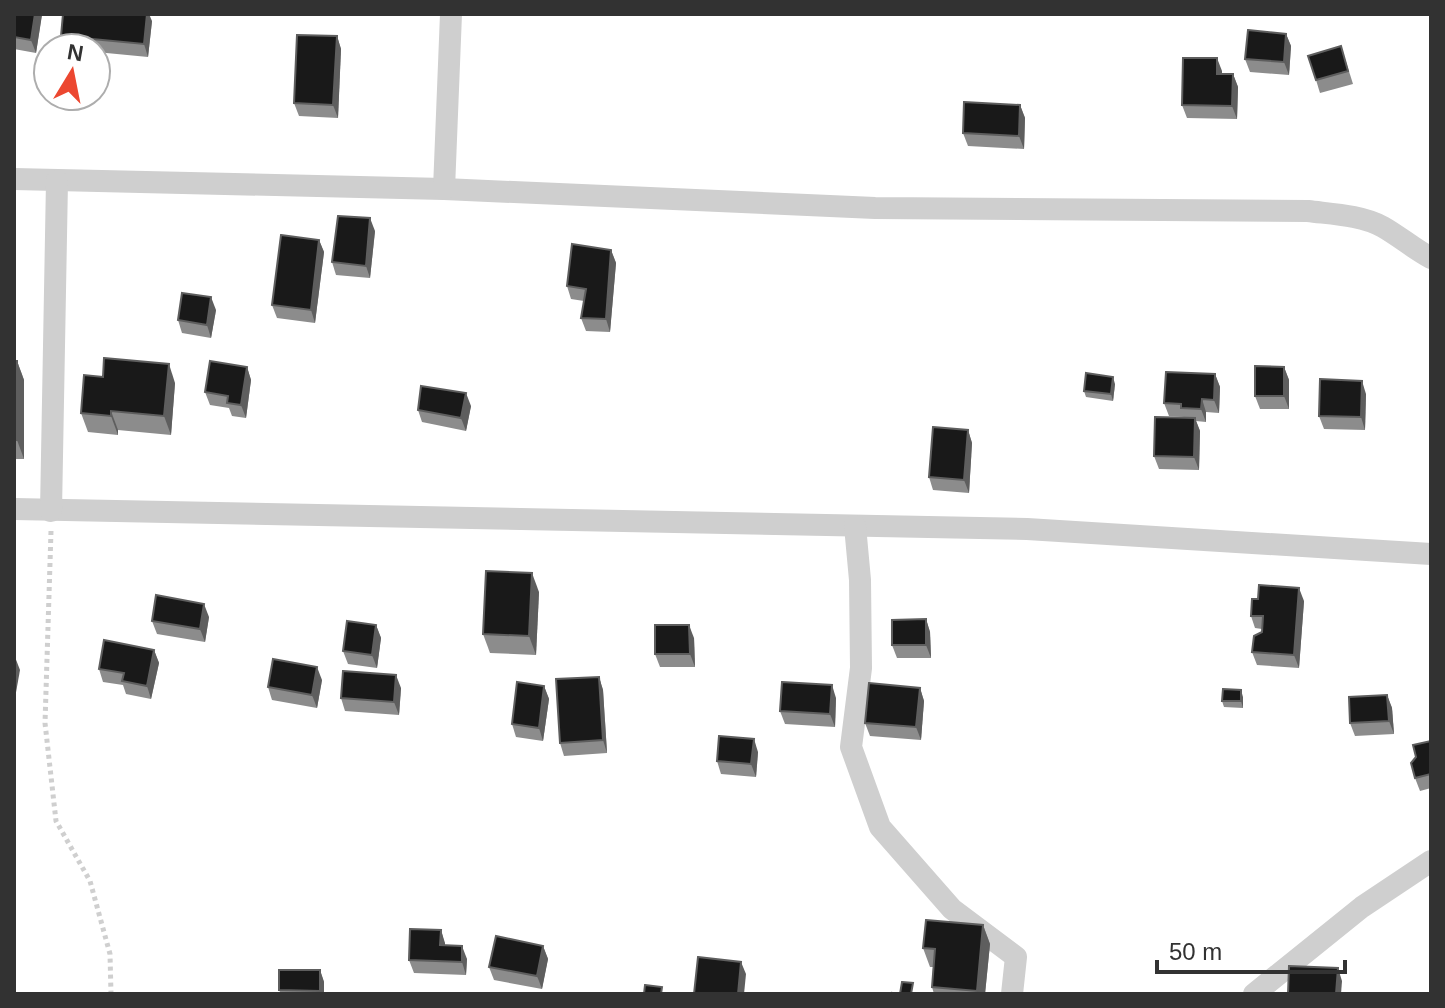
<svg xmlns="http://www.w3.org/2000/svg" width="1445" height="1008" viewBox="0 0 1445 1008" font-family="Arial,sans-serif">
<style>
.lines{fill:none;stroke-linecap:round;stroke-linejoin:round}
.path{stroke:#cfcfcf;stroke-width:5;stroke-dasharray:4 4;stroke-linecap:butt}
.street{stroke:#cfcfcf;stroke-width:22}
.wall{fill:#8c8c8c}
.shaded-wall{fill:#5e5e5e}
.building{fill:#191919;stroke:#5e5e5e;stroke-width:2}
</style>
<rect width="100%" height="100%" fill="#fff"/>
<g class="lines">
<path class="path" d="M51 531 45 723 56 821 90 881 110 954 111 994"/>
<g class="street">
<path d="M14 179 444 189 875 208 1308 211C1331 214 1362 215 1383 227 1399 236 1414 249 1431 258"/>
<path d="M444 189 451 14"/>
<path d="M14 509 1027 529 1431 554"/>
<path d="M51 511 57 181"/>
<path d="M855 526 860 580 861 668 851 747 880 827 952 909 1016 957 1012 994"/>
<path d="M1254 994 1362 907 1431 861"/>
</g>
</g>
<g class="wall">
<path d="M14 14H42L36 53 14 49Z"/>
<path d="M152 21 148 57 96 52V48H66L61 36Z"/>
<path d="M1286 34 1291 46 1289 75 1250 72 1245 59Z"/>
<path d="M337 36 341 49 338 118 299 116 294 103Z"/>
<path d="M1341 46 1353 84 1320 93 1316 80Z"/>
<path d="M1222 71V74H1233L1238 87 1237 119 1187 118 1182 105Z"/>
<path d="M1020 105 1025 118 1024 149 968 146 963 133Z"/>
<path d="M375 231 370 278 336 275 332 262Z"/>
<path d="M319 240 324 252 315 323 277 318 272 305Z"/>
<path d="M611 250 616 263 610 332 586 331 581 318 584 301 571 299 567 286Z"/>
<path d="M216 310 211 338 182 333 178 320Z"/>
<path d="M14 361H17L24 380V459H14Z"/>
<path d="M247 367 251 380 246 418 232 416 229 408 210 405 205 392Z"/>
<path d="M1284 367 1289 380V409H1260L1255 396Z"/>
<path d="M1215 374 1220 387 1219 413 1206 412V422L1196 421 1200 431 1199 470 1159 469 1154 456 1184 418V417L1169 416 1164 403Z"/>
<path d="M175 383 171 435 118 430V435L88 432 81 413Z"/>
<path d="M1115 384 1113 401 1086 397 1084 391Z"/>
<path d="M1366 394 1365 430 1324 429 1319 416Z"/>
<path d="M471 406 466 431 422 422 418 410Z"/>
<path d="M968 430 972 443 969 493 933 490 929 477Z"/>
<path d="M539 592 536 655 490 653 483 634Z"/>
<path d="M1304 601 1299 668 1257 665 1252 652 1262 632V629L1255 628 1251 616Z"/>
<path d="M209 617 205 642 157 634 152 621Z"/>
<path d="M926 619 930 632 931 658H897L892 645Z"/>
<path d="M376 625 381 638 377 668 348 664 343 651Z"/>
<path d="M694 638 695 667H660L655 654Z"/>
<path d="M154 650 159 663 151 699 126 694 123 685 103 682 99 669Z"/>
<path d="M599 677 603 690 607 753 564 756 560 743Z"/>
<path d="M322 680 317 708 272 700 268 687Z"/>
<path d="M544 686 549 699 543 741 516 737 512 724Z"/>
<path d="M401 688 399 715 345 711 341 698Z"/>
<path d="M920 688 924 701 921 740 870 736 865 723Z"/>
<path d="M1387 695 1392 708 1394 734 1355 736 1350 723Z"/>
<path d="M1243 697V708L1224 707 1222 701Z"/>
<path d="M836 698 835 727 785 724 780 711Z"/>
<path d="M1431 741V788L1420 791 1415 778Z"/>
<path d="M758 752 756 777 721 774 717 761Z"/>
<path d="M983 925 990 944 985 994H934L932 987 933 967H930L923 948Z"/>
<path d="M441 930 445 945 467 959 466 975 414 973 409 960Z"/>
<path d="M543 946 548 959 542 989 494 980 489 967Z"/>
<path d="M320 970 324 982V994H281L279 990Z"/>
</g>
<g class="shaded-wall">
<path d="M35 14H42V15L36 53 31 40Z"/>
<path d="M147 14H149L152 21 148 57 144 44Z"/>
<path d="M1286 34 1291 46 1289 75 1284 62Z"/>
<path d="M337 36 341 49 338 118 333 105Z"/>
<path d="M1217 58 1222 71V87L1217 74Z"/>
<path d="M1233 74 1238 87 1237 119 1232 106Z"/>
<path d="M1020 105 1025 118 1024 149 1019 136Z"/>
<path d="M370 218 375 231 370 278 366 266Z"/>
<path d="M319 240 324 252 315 323 311 310Z"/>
<path d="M611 250 616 263 610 332 606 319Z"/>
<path d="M211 297 216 310 211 338 207 325Z"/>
<path d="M17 361 24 380V459L17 440Z"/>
<path d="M169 364 175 383 171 435 164 416Z"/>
<path d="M247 367 251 380 246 418 241 405Z"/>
<path d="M1284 367 1289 380V409L1284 396Z"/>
<path d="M1215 374 1220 387 1219 413 1214 400Z"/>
<path d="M1113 377 1115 384 1113 401 1111 394Z"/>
<path d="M1362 381 1366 394 1365 430 1361 417Z"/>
<path d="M466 393 471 406 466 431 461 418Z"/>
<path d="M1202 399 1206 412V422L1201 409Z"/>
<path d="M111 411 118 430V435L111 416Z"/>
<path d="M1195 418 1200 431 1199 470 1194 457Z"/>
<path d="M968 430 972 443 969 493 964 480Z"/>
<path d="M532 573 539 592 536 655 529 636Z"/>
<path d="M1299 588 1304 601 1299 668 1294 655Z"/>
<path d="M204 604 209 617 205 642 200 629Z"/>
<path d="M926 619 930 632 931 658 926 645Z"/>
<path d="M376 625 381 638 377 668 372 655Z"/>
<path d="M689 625 694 638 695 667 690 654Z"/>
<path d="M154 650 159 663 151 699 147 686Z"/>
<path d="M15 657 20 670 15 698 14 694Z"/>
<path d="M317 667 322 680 317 708 312 695Z"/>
<path d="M396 675 401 688 399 715 394 702Z"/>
<path d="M599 677 603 690 607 753 603 740Z"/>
<path d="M832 685 836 698 835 727 830 714Z"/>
<path d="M544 686 549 699 543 741 539 728Z"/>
<path d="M920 688 924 701 921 740 916 727Z"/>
<path d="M1241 690 1243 697V708L1241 701Z"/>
<path d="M1387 695 1392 708 1394 734 1389 721Z"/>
<path d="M754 739 758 752 756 777 751 764Z"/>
<path d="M983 925 990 944 985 994H978L977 991Z"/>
<path d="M441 930 445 943V958L440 945Z"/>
<path d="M462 946 467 959 466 975 462 962Z"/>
<path d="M543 946 548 959 542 989 537 976Z"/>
<path d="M741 962 746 974 744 994H738Z"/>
<path d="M1338 968 1342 981 1341 994H1336Z"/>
<path d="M320 970 324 982V994H321L320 991Z"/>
</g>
<g class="building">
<path d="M14 14H35L31 40 14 37Z"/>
<path d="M63 14H147L144 44 61 36Z"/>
<path d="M1248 30 1286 34 1284 62 1245 59Z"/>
<path d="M297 35 337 36 333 105 294 103Z"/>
<path d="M1341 46 1348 71 1316 80 1308 56Z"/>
<path d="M1183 58H1217V74H1233L1232 106 1182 105Z"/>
<path d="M964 102 1020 105 1019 136 963 133Z"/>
<path d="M338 216 370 218 366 266 332 262Z"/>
<path d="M281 235 319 240 311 310 272 305Z"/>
<path d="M572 244 611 250 606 319 581 318 586 289 567 286Z"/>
<path d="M182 293 211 297 207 325 178 320Z"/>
<path d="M104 358 169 364 164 416 111 411V416L81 413 84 375 103 377Z"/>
<rect x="14" y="361" width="3" height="79"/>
<path d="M210 361 247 367 241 405 227 403 228 396 205 392Z"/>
<path d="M1255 366 1284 367V396H1255Z"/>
<path d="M1166 372 1215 374 1214 400 1202 399 1201 409 1181 408V404L1164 403Z"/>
<path d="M1086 373 1113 377 1111 394 1084 391Z"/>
<path d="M1320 379 1362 381 1361 417 1319 416Z"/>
<path d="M421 386 466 393 461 418 418 410Z"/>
<path d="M1155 417 1195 418 1194 457 1154 456Z"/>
<path d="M933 427 968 430 964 480 929 477Z"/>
<path d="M486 571 532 573 529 636 483 634Z"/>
<path d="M1259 585 1299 588 1294 655 1252 652 1254 636 1262 632 1263 616H1251L1252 599H1258Z"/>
<path d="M156 595 204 604 200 629 152 621Z"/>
<path d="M926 619V645H892V620Z"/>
<path d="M347 621 376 625 372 655 343 651Z"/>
<path d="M655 625H689L690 654H655Z"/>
<path d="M104 640 154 650 147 686 122 681 124 673 99 669Z"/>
<path d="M273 659 317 667 312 695 268 687Z"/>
<path d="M343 671 396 675 394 702 341 698Z"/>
<path d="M599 677 603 740 560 743 556 679Z"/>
<path d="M517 682 544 686 539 728 512 724Z"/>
<path d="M782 682 832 685 830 714 780 711Z"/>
<path d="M869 683 920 688 916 727 865 723Z"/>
<path d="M1223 689 1241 690V701H1222Z"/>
<path d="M1387 695 1389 721 1350 723 1349 697Z"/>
<path d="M719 736 754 739 751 764 717 761Z"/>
<path d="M1431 741V774L1415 778 1411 763 1416 757 1413 745Z"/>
<path d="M926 920 983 925 977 991 932 987 935 949 923 948Z"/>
<path d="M410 929 441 930 440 945 462 946V962L409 960Z"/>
<path d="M496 936 543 946 537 976 489 967Z"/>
<path d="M698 957 741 962 738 994H694Z"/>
<path d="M1289 966 1338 968 1336 994H1288Z"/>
<path d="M279 970H320V991L279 990Z"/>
<path d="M902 982 913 983 911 994H892V993L900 994Z"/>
<path d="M645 985 662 987 661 994H644Z"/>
</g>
<rect width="1445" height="1008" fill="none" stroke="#323232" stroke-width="32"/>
<g transform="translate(72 72) rotate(10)"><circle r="38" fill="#ffffff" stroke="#adadad" stroke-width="2"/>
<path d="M0-6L14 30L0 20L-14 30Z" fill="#ec4730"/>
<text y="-12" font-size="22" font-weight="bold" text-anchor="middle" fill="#323232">N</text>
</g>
<path d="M1157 960v12h188v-12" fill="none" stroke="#323232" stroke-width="4"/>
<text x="1169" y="960" font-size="24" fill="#323232" stroke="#ffffff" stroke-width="6" paint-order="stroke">50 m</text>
</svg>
